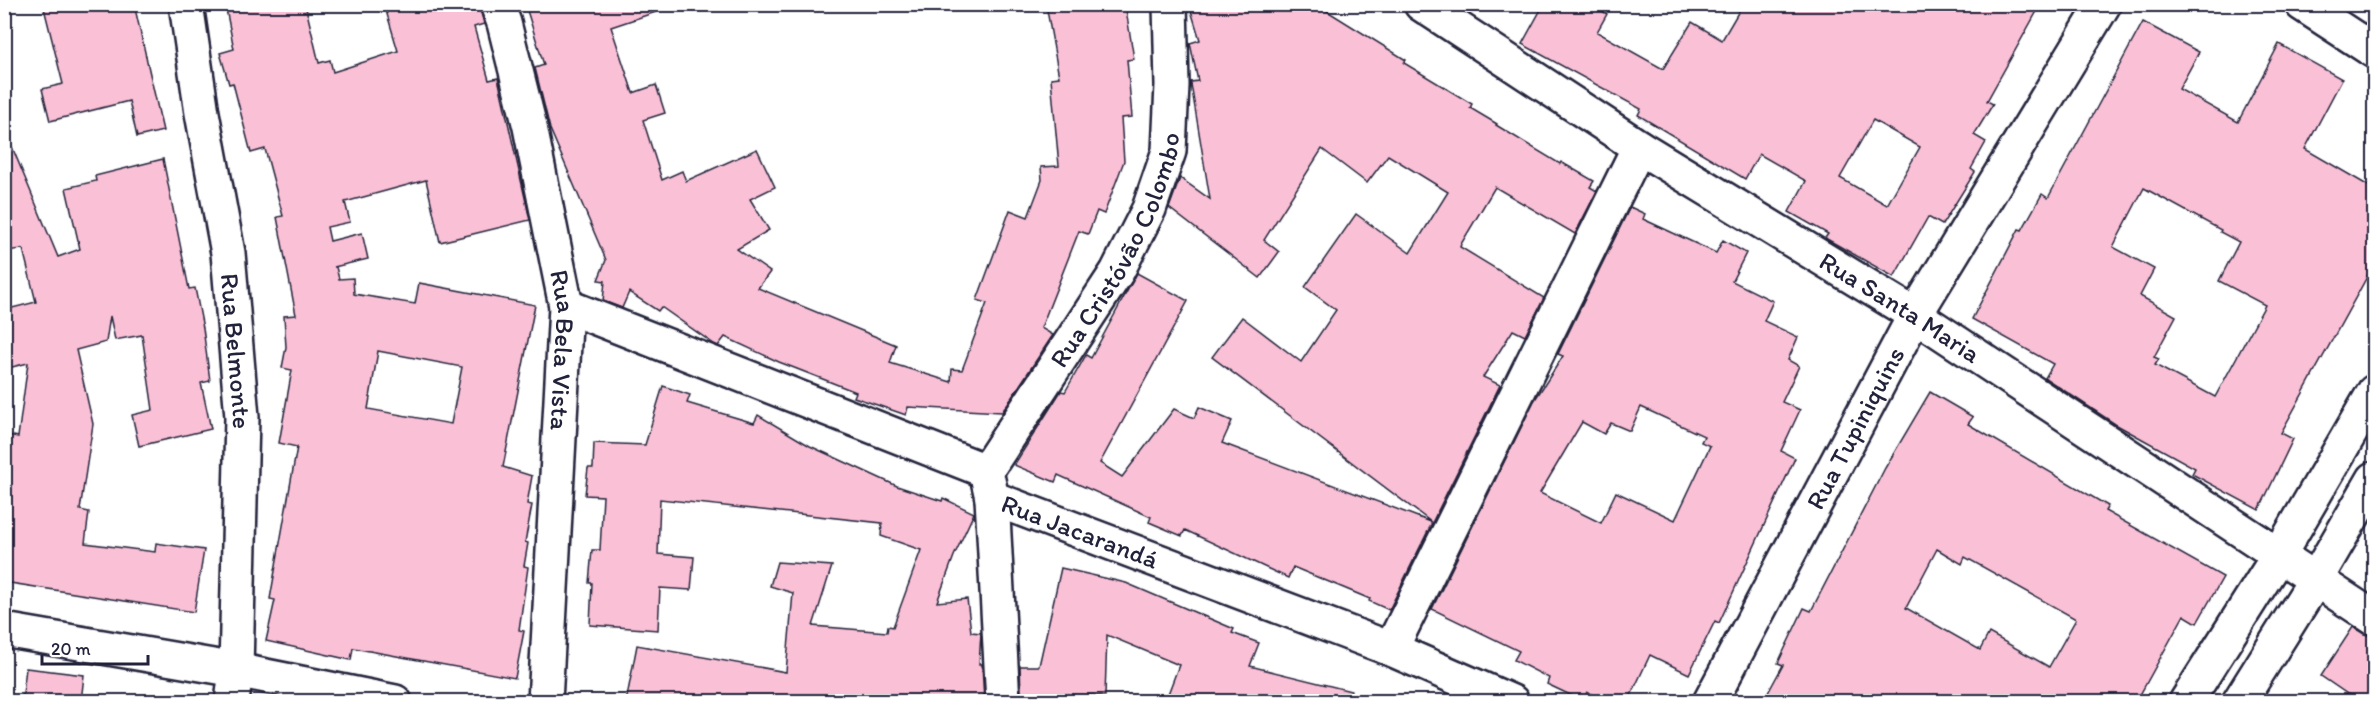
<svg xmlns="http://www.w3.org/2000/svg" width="2379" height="706" viewBox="0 0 2379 706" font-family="Itim,sans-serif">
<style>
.building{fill:#fac1d6;stroke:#22223b;stroke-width:1.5;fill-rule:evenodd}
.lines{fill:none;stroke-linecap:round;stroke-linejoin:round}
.street-casing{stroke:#22223b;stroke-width:38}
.secondary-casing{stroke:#22223b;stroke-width:38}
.street{stroke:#fff;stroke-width:33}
.secondary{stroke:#fff;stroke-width:33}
.labels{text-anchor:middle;stroke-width:6;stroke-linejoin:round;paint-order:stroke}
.street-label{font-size:26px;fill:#22223b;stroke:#fff}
</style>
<rect width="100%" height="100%" fill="#fff"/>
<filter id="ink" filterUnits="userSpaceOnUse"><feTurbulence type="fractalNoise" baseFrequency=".0167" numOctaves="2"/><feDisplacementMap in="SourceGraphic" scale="12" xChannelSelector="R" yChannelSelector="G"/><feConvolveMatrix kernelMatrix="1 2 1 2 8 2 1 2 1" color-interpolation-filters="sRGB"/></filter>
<g filter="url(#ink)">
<g class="building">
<path d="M43 4H134L163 131 137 137 129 101 50 121 42 89 63 84Z"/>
<path d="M225 4H305L319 63 330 60 333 72 398 51 384 4H479L484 24 474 27 489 80 498 78 530 220 440 242 426 180 345 202 350 222 327 227 330 241 362 233 368 259 334 267H336L339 279 353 278 354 294 415 304 419 283 535 305 503 467 532 476 527 504 532 505 525 542 528 543 524 566 528 567 519 630 524 631 515 678 353 648 351 660 266 641 275 600 270 599 297 447 279 443 292 370 282 368 286 347 284 316 296 315 277 217 283 216 265 149 251 153 233 83 229 84 220 53 234 49ZM378 351 462 367 451 424 368 409Z"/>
<path d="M525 4H661L662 10 611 27 633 93 656 85 665 113 643 120 662 180 682 171 686 181 757 149 775 187 750 199 769 230 737 249 770 272 758 288 896 345 890 363 951 382 952 369 962 370 987 303 977 300 1010 210 1028 217 1042 180 1041 167 1059 166 1051 78 1059 77 1047 10 1049 9 1048 4H1125L1134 59 1127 60 1132 117 1121 118 1124 161 1104 214 1097 211 1088 234 1079 231 1041 328 1053 335 1002 412 908 407 906 415 854 397 856 392 779 362 725 337 718 346 714 344 661 307 658 311 629 292 622 308 603 301 605 281 598 280 606 260 550 129 535 68 544 65Z"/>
<path d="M1189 4H1316L1406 60 1404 63 1472 104 1470 108 1497 124 1496 125 1560 164 1561 162 1594 181 1590 187 1597 191 1575 234 1495 187 1461 244 1460 247 1544 298 1525 336 1513 330 1483 377 1500 385 1389 610 1369 601 1370 599 1293 567 1288 578 1185 530 1182 536 1149 522 1151 517 1058 475 1055 482 1014 465 1061 391 1065 392 1086 355 1091 358 1137 273 1188 301 1100 463 1122 477 1174 409 1194 418 1199 407 1232 421 1222 443 1431 522 1212 357 1242 317 1301 362 1336 310 1305 287 1356 214 1410 253 1448 192 1388 155 1367 183 1322 149 1264 240 1279 252 1260 278 1169 208 1180 178 1210 199 1191 84V82L1198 81 1190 43 1200 40Z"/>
<path d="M1544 4H1591L1607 14 1597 32 1663 69 1692 22 1722 40 1743 4H2041L1987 101 1993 104 1974 135 1986 142 1971 169 1975 172 1942 225 1928 217 1894 277 1825 238 1828 234 1789 212 1806 181 1759 154 1745 179 1638 115 1641 109 1522 44ZM1873 120 1920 147 1887 205 1840 178Z"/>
<path d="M2143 22 2199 52 2179 89 2238 122 2279 44 2342 79 2305 149 2374 189V264L2281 433 2293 439 2259 510 2192 474 2195 468 2115 424 2045 378 2053 364 1972 319 2019 229 2022 230 2042 194 2048 198ZM2144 188 2221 230 2220 232 2239 242 2219 281 2265 305 2215 397 2155 365 2159 359 2154 357 2176 316 2140 296 2154 269 2113 247Z"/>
<path d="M5 130 58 257 80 249 66 188 96 181 95 176 163 159 189 289 195 288 203 328 210 381 201 383 211 429 139 446 132 415 153 410 142 335 115 340 110 316 106 342 76 350 93 424 80 510 89 512 85 543 155 552 156 543 204 550 194 612 4 582V434L18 437 28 363 4 369V310L36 302 23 249 4 251Z"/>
<path d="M1630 207 1645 214 1643 219 1716 253 1723 240 1746 253 1732 281 1773 301 1764 321 1798 337 1788 360 1799 366 1782 402 1800 410 1781 451 1795 458 1719 623 1715 621 1689 674 1650 655 1628 702H1607L1587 692 1583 701 1547 684 1549 678 1514 660 1519 651 1432 609 1534 401 1563 356 1558 354ZM1641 407 1704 436 1701 442 1710 446 1675 520 1616 492 1601 523 1540 493 1582 422 1604 434 1611 423 1630 431Z"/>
<path d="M663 386 690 395 687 403 754 423 758 415 810 446 897 486 942 501 943 498 974 513 954 556 937 602 967 599 971 632 981 633 979 664H982L984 702H626L637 645 786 672 793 593 770 586 777 562 832 566 813 626 887 632 888 626 893 627 921 550 881 536 882 523 660 499 658 554 694 557 691 590 660 588 658 630 590 625 592 583H589L592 550H600L603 496 585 495 588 468H593L594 443 645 445Z"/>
<path d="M1930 392 1973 417 1968 424 2108 506 2105 511 2223 577 2197 623 2184 615 2136 702H1763L1783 665 1778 663 1804 608 1811 611 1885 468ZM1937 549 1962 564 1965 557 2076 619 2049 667 1989 633 1980 650 1906 608Z"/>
<path d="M1061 568 1126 583 1234 629 1232 633 1259 643 1250 666 1351 691 1349 702H1165L1179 665 1107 635 1105 696 1021 693 1020 666H1039Z"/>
<path d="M2353 627 2364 634 2374 636V702H2359L2321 676Z"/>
<path d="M26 668 84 675 81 702H22Z"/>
</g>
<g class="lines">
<g class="street-casing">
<g id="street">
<path id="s1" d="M186 4 202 113 228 253 242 417 236 670 232 702"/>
<path id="s2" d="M497 4 504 23 530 127 566 306 545 702"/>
<path id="s3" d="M1421 4 1639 147 1915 315 2374 618"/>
<path d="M2302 4 2374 51"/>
<path id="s4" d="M566 306 986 471 992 498 1391 649 1512 702"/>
<path id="s5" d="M986 471 1117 272 1149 209 1169 151 1172 85 1170 4"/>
<path d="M992 498 1003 702"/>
<path d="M4 630 236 670 395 702"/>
<path d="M1391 649 1639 147"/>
<path id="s6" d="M1710 702 1915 315 2104 4"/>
</g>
</g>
<g class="secondary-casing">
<g id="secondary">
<path d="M2186 702 2279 555 2374 392"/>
<path d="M2239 702 2316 579 2374 479"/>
</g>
</g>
<use href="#street" class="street"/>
<use href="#secondary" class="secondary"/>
</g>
</g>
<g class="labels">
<g class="street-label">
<text dy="9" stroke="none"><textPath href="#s5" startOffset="258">Rua Cristóvão Colombo</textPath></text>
<text dy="9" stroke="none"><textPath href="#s3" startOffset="567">Rua Santa Maria</textPath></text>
<text dy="9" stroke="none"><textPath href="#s2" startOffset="354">Rua Bela Vista</textPath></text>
<text dy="9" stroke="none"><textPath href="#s1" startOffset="351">Rua Belmonte</textPath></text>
<text dy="9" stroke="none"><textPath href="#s6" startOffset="310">Rua Tupiniquins</textPath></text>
<text dy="9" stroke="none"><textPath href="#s4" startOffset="573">Rua Jacarandá</textPath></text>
</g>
</g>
<rect width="2379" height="706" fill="none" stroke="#fff" stroke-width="24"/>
<rect x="12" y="12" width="2355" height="682" fill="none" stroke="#22223b" stroke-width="2" filter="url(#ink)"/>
<path d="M42 655v9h106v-9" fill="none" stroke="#22223b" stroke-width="3"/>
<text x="51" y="655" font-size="18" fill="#22223b" stroke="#ffffff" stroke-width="4.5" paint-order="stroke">20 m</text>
</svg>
